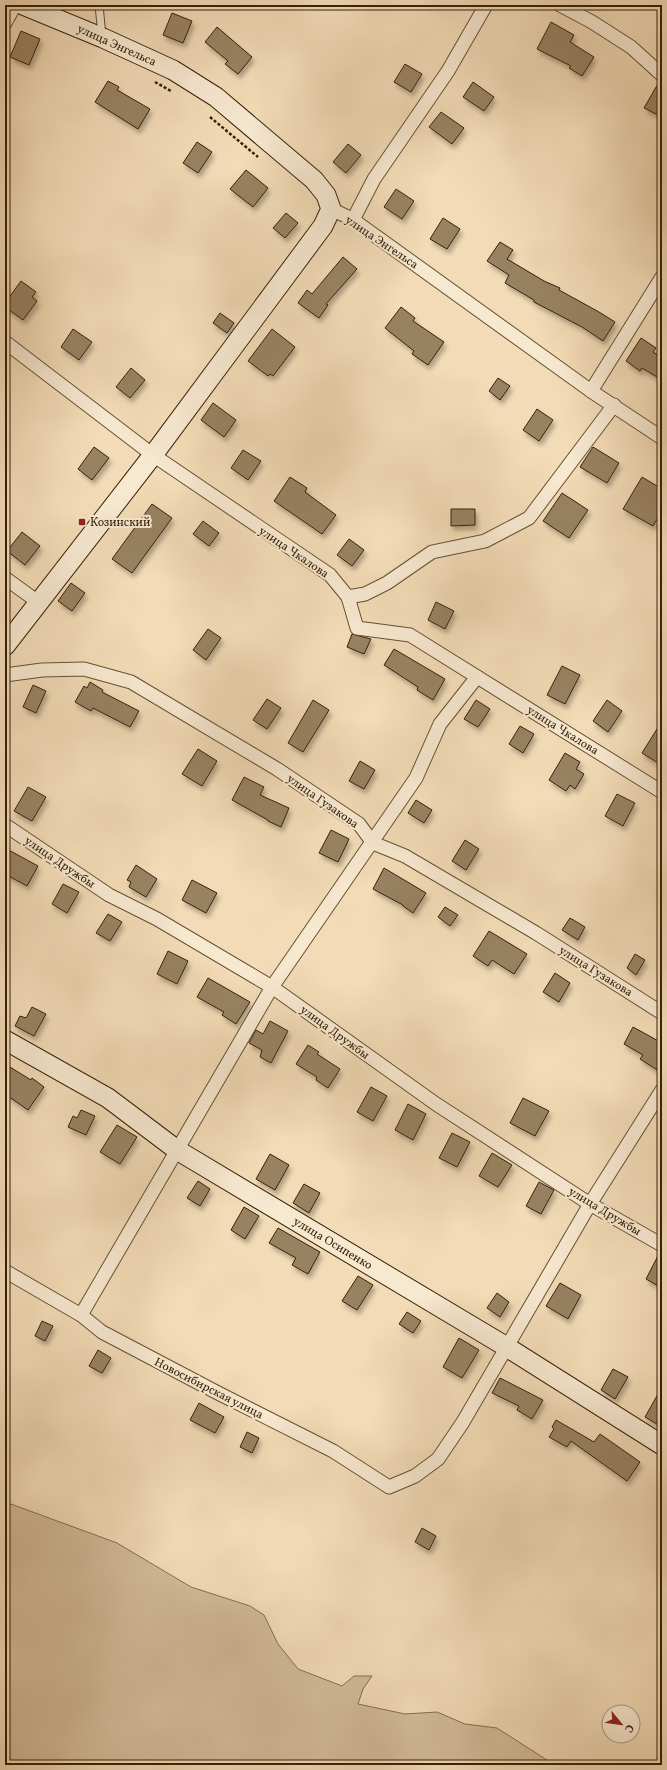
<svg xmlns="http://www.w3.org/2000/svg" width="667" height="1770" viewBox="0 0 667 1770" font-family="Vollkorn,serif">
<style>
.green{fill:#d2bb98;stroke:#846e50}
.building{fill:#988262;stroke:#372107;filter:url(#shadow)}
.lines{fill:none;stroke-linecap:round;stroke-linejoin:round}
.lane-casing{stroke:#665033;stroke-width:9}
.street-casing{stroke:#665033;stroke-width:15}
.secondary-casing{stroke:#372107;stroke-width:21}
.path{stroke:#372107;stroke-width:2.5;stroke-dasharray:3 2;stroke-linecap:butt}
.lane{stroke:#f7e8d0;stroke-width:7}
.street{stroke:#f7e8d0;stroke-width:13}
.secondary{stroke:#f7e8d0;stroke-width:19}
.poi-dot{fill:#8f2418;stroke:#f7e8d0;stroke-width:1.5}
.labels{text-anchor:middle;stroke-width:4;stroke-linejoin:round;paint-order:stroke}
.street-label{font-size:12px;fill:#372107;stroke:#f7e8d0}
.poi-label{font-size:12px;fill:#372107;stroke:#f7e8d0;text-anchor:start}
</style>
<defs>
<filter id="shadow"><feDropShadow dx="2.5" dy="4.5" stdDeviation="2" flood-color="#0004"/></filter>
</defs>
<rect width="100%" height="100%" fill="#f2dbb6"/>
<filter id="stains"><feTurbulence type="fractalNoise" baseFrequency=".005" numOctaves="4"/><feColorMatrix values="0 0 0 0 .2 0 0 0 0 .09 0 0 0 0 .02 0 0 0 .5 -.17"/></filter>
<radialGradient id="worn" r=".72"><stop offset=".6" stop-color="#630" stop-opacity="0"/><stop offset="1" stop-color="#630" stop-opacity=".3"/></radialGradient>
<path class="green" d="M11 1504 117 1543 191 1587 250 1606 264 1615 278 1644 298 1669 342 1686 354 1676H372L363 1689 358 1704 405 1714 437 1712 465 1724 497 1728 550 1762 575 1765H5V1506Z"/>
<g class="building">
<path d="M172 13 192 21 183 43 163 35Z"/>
<path d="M551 22 574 35 570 42 594 57 582 76 569 68 571 66 537 49Z"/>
<path d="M217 27 252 57 238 74 225 64 228 61 205 42Z"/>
<path d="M21 31 40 39 29 65 10 57Z"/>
<path d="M405 64 422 74 411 92 394 82Z"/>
<path d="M108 81 119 87 117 90 150 109 138 129 95 102Z"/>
<path d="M473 82 494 97 484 111 463 97Z"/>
<path d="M659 82 662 83V117L644 108Z"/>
<path d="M441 112 464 128 452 144 429 127Z"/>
<path d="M197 142 212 152 198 173 183 163Z"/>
<path d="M348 144 361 155 346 173 333 162Z"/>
<path d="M246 170 268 188 253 207 230 189Z"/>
<path d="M396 189 414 201 402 219 384 207Z"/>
<path d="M286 213 298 223 285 238 273 228Z"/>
<path d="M443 218 460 229 447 249 430 239Z"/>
<path d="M500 242 513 250 507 259 544 281 560 288 559 290 599 312 615 322 603 341 582 327 534 302V300L505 283 509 275 487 261Z"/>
<path d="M343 257 357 269 326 304 328 305 319 318 298 303 307 290 312 294Z"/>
<path d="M21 281 36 292 32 297 37 301 23 320 5 307V303Z"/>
<path d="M401 307 415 318 413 321 444 342 428 365 412 354 414 351 385 328Z"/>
<path d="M220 313 234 323 227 333 213 323Z"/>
<path d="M73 329 92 342 79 360 61 347Z"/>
<path d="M272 329 295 347 273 376 270 374 268 376 248 361Z"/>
<path d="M641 338 656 348 653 352 662 358V380L642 368 640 371 626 361Z"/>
<path d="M131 368 145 380 130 398 116 387Z"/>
<path d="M498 378 510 386 500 400 489 391Z"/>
<path d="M213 403 236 420 224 437 201 420Z"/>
<path d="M537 409 553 420 539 441 523 430Z"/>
<path d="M94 447 109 458 92 480 78 469Z"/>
<path d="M593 447 619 463 607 483 580 467Z"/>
<path d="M243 450 261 461 248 480 231 468Z"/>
<path d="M290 477 307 488 305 492 336 515 322 534 274 501Z"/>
<path d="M642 477 662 489V511L653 526 623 509Z"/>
<path d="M562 493 588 510 569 538 543 521Z"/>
<path d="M152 504 172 518 132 573 112 559Z"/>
<path d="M451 509H475V525L451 526Z"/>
<path d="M203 521 219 533 209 546 193 534Z"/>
<path d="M22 532 40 546 25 565 7 551Z"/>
<path d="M349 539 364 550 352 566 337 555Z"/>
<path d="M71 583 85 593 72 611 58 601Z"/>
<path d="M436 602 454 611 445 629 428 620Z"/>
<path d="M208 629 221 638 206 660 193 650Z"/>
<path d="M352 634 371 639 364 654 347 647Z"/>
<path d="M394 649 445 679 433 700 417 690 418 687 384 665Z"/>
<path d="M562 666 580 675 565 704 547 695Z"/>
<path d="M90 682 103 690 102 692 139 711 130 727 93 708 91 711 75 702 84 686 87 688Z"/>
<path d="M33 685 46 691 36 713 23 707Z"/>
<path d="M267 699 281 708 267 729 253 720Z"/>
<path d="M313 700 329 710 303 752 288 743Z"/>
<path d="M476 700 490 709 478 727 464 719Z"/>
<path d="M607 700 622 711 608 732 593 721Z"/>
<path d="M662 721V756L658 763 642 753Z"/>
<path d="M520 726 534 734 523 753 509 744Z"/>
<path d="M198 749 217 761 202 786 182 774Z"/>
<path d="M565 753 580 762 576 769 584 774 575 789 570 785 566 791 549 780Z"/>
<path d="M360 761 375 770 364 789 349 781Z"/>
<path d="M244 777 264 787 260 795 289 808 281 827 268 821V820L232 800Z"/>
<path d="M28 787 46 797 32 821 14 811Z"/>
<path d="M617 794 635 803 623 826 605 816Z"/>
<path d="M416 800 432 810 424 823 408 813Z"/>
<path d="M331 830 349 839 338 862 319 853Z"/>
<path d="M465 840 479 849 466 870 452 861Z"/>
<path d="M5 848 38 866 27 886 5 874Z"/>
<path d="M136 865 157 879 146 897 129 887 131 882 127 880Z"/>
<path d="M384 868 426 893 413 913 403 906V905L373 889Z"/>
<path d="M192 880 217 893 206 913 182 900Z"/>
<path d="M63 884 79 892 67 913 52 904Z"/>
<path d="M445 907 458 915 450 926 438 917Z"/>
<path d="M108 914 122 922 110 941 96 933Z"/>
<path d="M570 918 585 927 578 940 562 930Z"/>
<path d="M489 931 527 954 514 974 492 960 488 966 473 956Z"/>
<path d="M168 951 188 961 177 984 157 974Z"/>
<path d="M635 954 645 960 636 975 627 968Z"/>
<path d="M555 973 570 983 559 1002 543 992Z"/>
<path d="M208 978 250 1002 236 1024 222 1015 224 1012 197 997Z"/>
<path d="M32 1007 46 1014 34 1036 15 1026 20 1016 26 1018Z"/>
<path d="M270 1021 288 1031 271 1063 260 1057 262 1050 249 1043 256 1030 263 1034Z"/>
<path d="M633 1027 662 1043V1073L640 1059 643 1055 624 1044Z"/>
<path d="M308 1045 319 1052 317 1054 340 1069 328 1088 316 1080 317 1077 296 1064Z"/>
<path d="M5 1064 31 1080 32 1078 44 1087 28 1110 5 1094Z"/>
<path d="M371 1087 387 1096 373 1121 357 1112Z"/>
<path d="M523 1098 549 1111 535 1136 510 1123Z"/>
<path d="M408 1104 426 1114 413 1140 395 1130Z"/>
<path d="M81 1110 95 1116 86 1135 68 1127 73 1116 77 1118Z"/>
<path d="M117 1125 137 1137 120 1164 100 1152Z"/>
<path d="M452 1133 470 1142 457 1167 439 1158Z"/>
<path d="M492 1153 512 1165 498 1187 479 1176Z"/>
<path d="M270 1154 289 1165 275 1190 256 1179Z"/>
<path d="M198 1181 210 1189 200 1206 187 1198Z"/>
<path d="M539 1182 554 1190 541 1214 526 1206Z"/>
<path d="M304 1184 320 1193 309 1213 293 1203Z"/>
<path d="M244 1207 259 1216 245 1239 231 1230Z"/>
<path d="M278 1228 320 1252 308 1274 292 1265 296 1258 269 1243Z"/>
<path d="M660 1252 662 1253V1288L646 1279Z"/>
<path d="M358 1276 373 1285 357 1310 342 1301Z"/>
<path d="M560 1283 581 1295 568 1319 546 1306Z"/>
<path d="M497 1293 509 1302 500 1317 487 1308Z"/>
<path d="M407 1312 421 1321 413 1333 399 1324Z"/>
<path d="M42 1321 53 1326 45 1341 35 1336Z"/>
<path d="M459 1338 479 1350 462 1378 443 1367Z"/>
<path d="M98 1350 111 1358 102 1373 89 1366Z"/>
<path d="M613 1369 628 1377 615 1399 601 1390Z"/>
<path d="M500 1378 543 1400 532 1419 517 1410 519 1406 492 1393Z"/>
<path d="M662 1387V1427L645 1417Z"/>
<path d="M199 1403 224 1417 215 1433 190 1420Z"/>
<path d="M556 1420 594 1442 600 1434 640 1462 627 1481 571 1441 567 1447 549 1437 554 1429 552 1427Z"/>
<path d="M247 1432 259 1438 252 1453 240 1447Z"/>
<path d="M422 1528 436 1536 429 1550 415 1542Z"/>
</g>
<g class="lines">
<g class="lane-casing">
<path id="lane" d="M99 5 102 36"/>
</g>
<g class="street-casing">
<g id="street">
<path d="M560 5 592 22 631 47 662 75"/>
<path d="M5 23 15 5"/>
<path d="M331 209 352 219 591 391 662 438"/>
<path d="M352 219 356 214 374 179 448 71 486 5"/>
<path d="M5 342 153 455 330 575 348 597 357 628 410 635 662 792"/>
<path d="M591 391 662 277"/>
<path d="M5 578 38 602"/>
<path d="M348 597 365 594 387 583 432 552 485 541 529 518 614 405"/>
<path d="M5 675 42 670 84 669 131 682 277 769 359 824 373 843 405 856 536 933 662 1013"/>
<path d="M5 825 109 895 157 919 272 987 436 1104 590 1204 662 1245"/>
<path d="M5 1271 81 1315 102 1332 218 1393 333 1451 389 1487 415 1476 438 1459 463 1422 590 1204 662 1090"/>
<path d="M81 1315 272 987 416 778 440 724 477 677"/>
</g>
</g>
<g class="secondary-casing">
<g id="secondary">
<path d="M5 646 153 455 323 226 331 209 326 195 314 180 216 97 173 70 103 38 23 5"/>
<path d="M5 1040 108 1098 177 1150 505 1346 662 1445"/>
</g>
</g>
<g class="path">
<path d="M155 82 171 91"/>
<path d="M210 117 258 157"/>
</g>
<use href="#lane" class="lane"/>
<use href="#street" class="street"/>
<use href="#secondary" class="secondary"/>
</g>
<rect class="poi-dot" x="78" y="518" width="8" height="8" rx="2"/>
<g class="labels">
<g class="street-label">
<text transform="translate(117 45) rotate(24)" y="4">улица Энгельса</text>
<text transform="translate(382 242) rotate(34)" y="4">улица Энгельса</text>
<text transform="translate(294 552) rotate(34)" y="4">улица Чкалова</text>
<text transform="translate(563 730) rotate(32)" y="4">улица Чкалова</text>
<text transform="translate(323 801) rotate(35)" y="4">улица Гузакова</text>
<text transform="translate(60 862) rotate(34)" y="4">улица Дружбы</text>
<text transform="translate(596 971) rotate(32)" y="4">улица Гузакова</text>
<text transform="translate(335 1032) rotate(36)" y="4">улица Дружбы</text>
<text transform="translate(605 1211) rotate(31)" y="4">улица Дружбы</text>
<text transform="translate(333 1243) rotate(31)" y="4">улица Осипенко</text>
<text transform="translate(209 1388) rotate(27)" y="4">Новосибирская улица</text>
</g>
<g class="poi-label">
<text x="90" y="526">Козинский</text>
</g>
</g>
<rect width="667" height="1770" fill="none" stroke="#f2dbb6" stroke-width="20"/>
<rect x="6" y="6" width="655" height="1758" fill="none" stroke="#372107" stroke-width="2"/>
<rect x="10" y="10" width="647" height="1750" fill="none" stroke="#372107"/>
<g transform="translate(621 1724) rotate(119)"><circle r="19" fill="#f7e8d0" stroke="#aa9880"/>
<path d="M0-3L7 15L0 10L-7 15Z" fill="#8f2418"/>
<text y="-6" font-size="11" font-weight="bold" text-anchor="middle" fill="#372107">С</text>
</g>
<rect width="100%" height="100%" filter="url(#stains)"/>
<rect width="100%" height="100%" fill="url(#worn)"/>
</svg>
